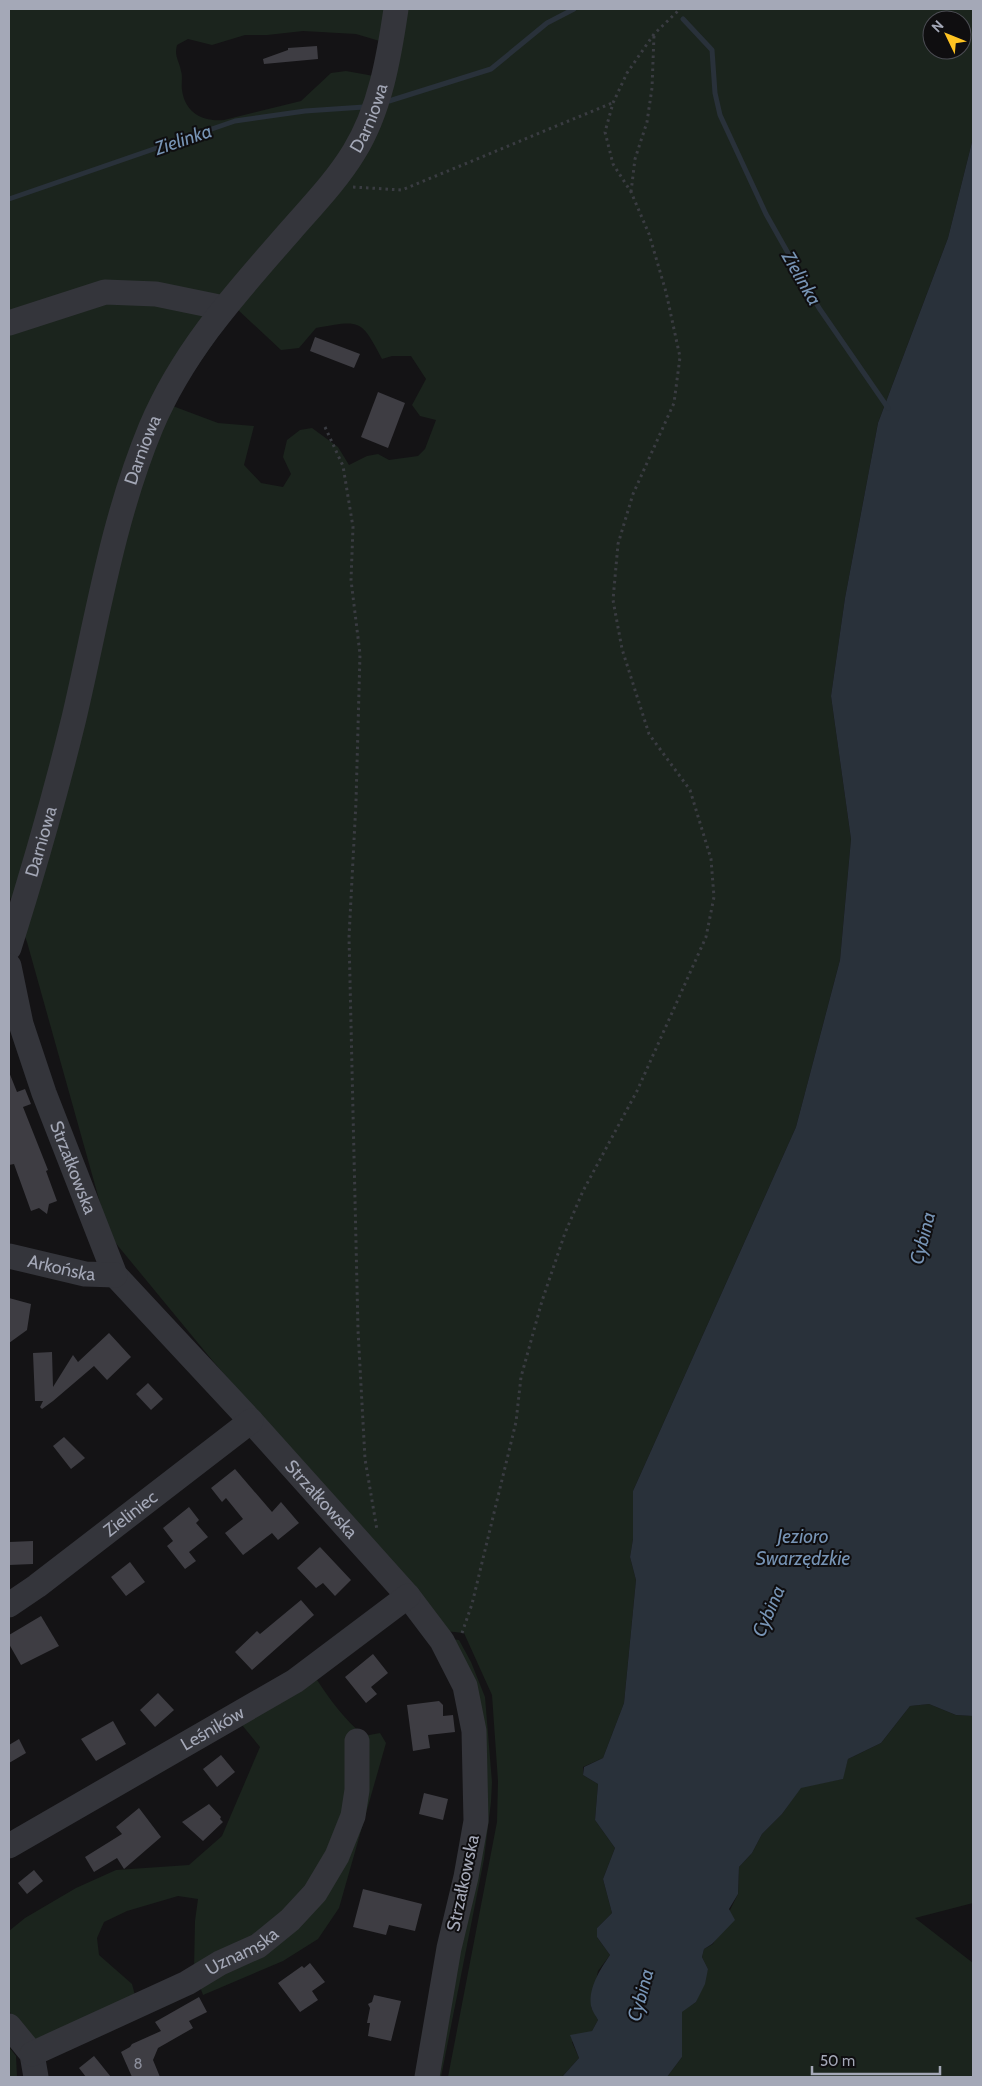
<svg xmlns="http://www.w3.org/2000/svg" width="982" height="2086" viewBox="0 0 982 2086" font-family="Cabin,sans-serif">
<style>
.green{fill:#1b241d;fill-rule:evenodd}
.water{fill:#29313a}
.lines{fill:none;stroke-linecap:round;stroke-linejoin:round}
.stream{stroke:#29313a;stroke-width:5}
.building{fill:#3e3d43}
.path{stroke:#3a3c42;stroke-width:3;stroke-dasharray:2.5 4;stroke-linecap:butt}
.minor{stroke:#34353b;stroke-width:25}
.labels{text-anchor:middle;stroke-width:4;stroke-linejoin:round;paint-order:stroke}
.number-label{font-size:15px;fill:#8a8d9a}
.street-label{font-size:18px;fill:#a4a8b7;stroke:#0f0e10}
.water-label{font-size:19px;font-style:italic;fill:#7794b5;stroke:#0f0e10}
</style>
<rect width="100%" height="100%" fill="#141315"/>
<g class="green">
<path d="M9 9H973V138L948 238 878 423 845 598 831 696 851 839 840 960 796 1127 633 1491V1539L630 1557 636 1580 624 1703 603 1758 583 1767V1775L598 1784 595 1820 615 1848 603 1879 612 1913 597 1928V1937L610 1955 598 1971 591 2007 598 2020 592 2031 572 2042 579 2058 562 2077H448L497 1822 498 1781 492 1695 464 1633 445 1631 212 1360 109 1235 27 942 9 894ZM932 20H962V50H932ZM303 31 356 34 383 42 374 76 346 71 331 73 301 101 224 120C203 122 185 113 182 90 181 84 183 77 181 71 179 60 174 57 177 45L188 39 212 45 245 35H267ZM237 309 281 350 299 348 316 328C361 320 361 319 382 359L392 356H411L426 379 412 405 420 416 436 420 425 449 418 456 389 460 378 454 367 456 349 465 338 447 312 428 300 430 287 440 283 457 291 474 283 487 261 483 244 465 254 426 218 423 170 405Z"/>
<path d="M451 1639 459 1640 471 1662 485 1697 492 1782 491 1802 484 1859 441 2077H433L479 1844Z"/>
<path d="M317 1680C331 1701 344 1719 364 1736L380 1733 386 1743 339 1908 318 1939 283 1961 203 1995 194 1970 195 1921 198 1899 178 1896 127 1911 104 1922 97 1938 99 1955 132 1984 137 2003 36 2043 9 2011V1931L25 1918 76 1888 116 1870 189 1865 222 1836 260 1747 242 1725Z"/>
<path d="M929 1704 956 1715 973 1716V1903L915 1918 973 1963V2077H667L682 2057 681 2012 696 2002 708 1969 702 1957 704 1949 713 1944 738 1894 739 1867 752 1853 762 1834 782 1814 801 1787 842 1779 848 1759 881 1743 910 1706Z"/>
<path d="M9 2047 16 2056 17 2077H9Z"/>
</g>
<path class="water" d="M973 138V1716L956 1715 929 1704 910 1706 881 1743 848 1759 843 1779 801 1788 782 1814 762 1834 752 1853 739 1867 738 1894 729 1909 735 1920 712 1944 704 1949 702 1957 708 1969 705 1984 696 2002 682 2012V2057L667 2077H562L579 2058 570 2035 592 2031 598 2020C596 2016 592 2011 591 2006 588 1988 601 1968 610 1955L597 1937V1928L612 1913 603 1879 615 1848 595 1820 598 1784 583 1775 584 1767 603 1758 624 1703 636 1580 630 1557 633 1539V1491L796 1127 840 960 851 839 831 696 845 598 878 423 948 238Z"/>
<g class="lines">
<g class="stream">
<path d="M683 19 712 50 715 93 720 115 766 214 819 308 888 408"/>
<path d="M389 101 491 69 547 23 574 9"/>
<path d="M9 199 235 121 305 111 364 107"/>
</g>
</g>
<g class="building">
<path d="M317 46 318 59 264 64 263 59 288 50V48Z"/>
<path d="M315 337 360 354 354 368 310 351Z"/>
<path d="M378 392 405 403 388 448 361 437Z"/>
<path d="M9 1072 17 1092 25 1089 31 1104 23 1107 48 1170 46 1171 57 1201 49 1204 47 1214 39 1208 31 1211 14 1164 9 1165Z"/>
<path d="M9 1298 31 1304 27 1330 9 1343Z"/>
<path d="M109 1333 131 1357 107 1380 94 1366 53 1401 42 1409 40 1407 43 1401H35L33 1353 52 1352 53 1387 73 1355 78 1362Z"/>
<path d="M148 1383 163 1399 151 1410 136 1394Z"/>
<path d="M64 1437 85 1458 71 1469 53 1446Z"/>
<path d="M235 1469 272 1512 281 1502 299 1523 278 1540 272 1533 243 1555 225 1533 243 1519 226 1498 222 1502 211 1488Z"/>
<path d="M189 1507 199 1520 196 1523 208 1537 189 1552 196 1561 185 1569 167 1546 173 1541 163 1528Z"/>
<path d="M33 1541V1564L9 1565V1542Z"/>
<path d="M320 1547 351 1580 335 1596 323 1583 316 1588 297 1568Z"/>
<path d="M130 1562 145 1582 126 1596 111 1577Z"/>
<path d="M301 1600 314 1615 252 1670 235 1652 257 1631 260 1634Z"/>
<path d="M41 1616 59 1646 21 1665 9 1644V1635Z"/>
<path d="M373 1654 388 1673 371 1687 377 1694 366 1703 345 1677Z"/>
<path d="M158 1693 174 1710 155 1727 140 1710Z"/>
<path d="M439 1701 443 1705V1716L453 1715 455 1732 428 1735 430 1748 413 1751 407 1705Z"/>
<path d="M113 1721 126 1744 96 1761 81 1739Z"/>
<path d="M19 1739 26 1753 9 1763V1745Z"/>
<path d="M221 1755 235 1772 217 1787 203 1769Z"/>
<path d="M424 1793 448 1799 443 1820 419 1814Z"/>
<path d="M209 1804 221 1817 220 1819 223 1822 203 1841 182 1822Z"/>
<path d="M139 1808 161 1837 124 1869 117 1858 94 1872 85 1857 122 1834 116 1827Z"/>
<path d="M34 1870 43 1881 27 1894 18 1883Z"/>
<path d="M363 1889 422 1904 415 1931 389 1925 386 1935 353 1927Z"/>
<path d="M310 1963 325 1982 312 1991 318 2000 300 2012 278 1983 302 1966 304 1968Z"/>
<path d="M374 1995 401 2001 391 2041 368 2036 370 2023H367L370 2008 368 2004 372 2002Z"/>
<path d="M199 1997 207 2012 189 2021 193 2028 158 2048 153 2060 160 2077H132L121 2052 130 2047 132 2044 161 2031 155 2022Z"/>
<path d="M94 2056 111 2077H86L79 2068Z"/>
</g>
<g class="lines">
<g class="path">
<path d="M353 187 402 190 612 103"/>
<path d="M631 192 635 159 647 122 652 88 654 35"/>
<path d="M325 427 343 466 353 527 351 580 360 654 356 802 349 937 358 1330 365 1459 377 1530"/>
<path d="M462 1633 472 1604 516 1422 521 1377 542 1301 565 1233 583 1191 637 1091 706 937 714 897 711 859 690 790 649 734 622 649 613 600 618 544 633 494 674 403 680 357 666 292 649 234 631 192 613 164 605 132 613 103 627 73 654 34 680 9"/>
</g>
<g class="minor">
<path d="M9 323 105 292 156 294 224 308"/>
<path id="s1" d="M9 948C33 872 55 796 74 718 97 620 112 521 151 427 184 349 237 292 292 229 313 205 337 180 354 152 380 110 389 57 396 9"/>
<path id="s2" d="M9 966 21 1024 44 1093 115 1275 251 1421 408 1596 442 1641 465 1686 474 1731 476 1821 466 1877 449 1948 427 2077"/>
<path id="s3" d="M9 1256 85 1274 115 1275"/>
<path id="s4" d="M9 1605 37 1586 251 1421"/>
<path id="s5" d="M9 1846 295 1681 408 1596"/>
<path d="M9 2026 32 2054 36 2077"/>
<path id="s6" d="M32 2054 187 1983 220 1963 258 1946 290 1920 315 1893 337 1856 353 1816 357 1790V1741"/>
</g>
</g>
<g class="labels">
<g class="number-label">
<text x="138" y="2069">8</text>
</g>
<g class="street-label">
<text dy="6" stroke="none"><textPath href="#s1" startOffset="921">Darniowa</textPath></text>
<text dy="6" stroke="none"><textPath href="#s1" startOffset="516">Darniowa</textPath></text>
<text dy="6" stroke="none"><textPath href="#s1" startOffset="111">Darniowa</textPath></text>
<text dy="6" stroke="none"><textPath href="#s2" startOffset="212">Strzałkowska</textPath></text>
<text dy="6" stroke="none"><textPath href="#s3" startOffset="54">Arkońska</textPath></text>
<text dy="6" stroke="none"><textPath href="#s2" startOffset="632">Strzałkowska</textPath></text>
<text dy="6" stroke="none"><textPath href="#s4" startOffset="152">Zieliniec</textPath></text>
<text dy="6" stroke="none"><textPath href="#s5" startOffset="235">Leśników</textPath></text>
<text transform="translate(463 1883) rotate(-78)" y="6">Strzałkowska</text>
<text dy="6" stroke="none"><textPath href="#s6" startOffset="234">Uznamska</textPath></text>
</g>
<g class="water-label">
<text transform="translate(183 139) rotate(-19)" y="7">Zielinka</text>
<text transform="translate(802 278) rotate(60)" y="7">Zielinka</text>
<text transform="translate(922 1238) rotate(-76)" y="7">Cybina</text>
<text x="803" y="1543">Jezioro<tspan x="803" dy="22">Swarzędzkie</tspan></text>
<text transform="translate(768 1611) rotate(-66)" y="7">Cybina</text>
<text transform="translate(640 1995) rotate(-75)" y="7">Cybina</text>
</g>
</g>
<rect width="982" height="2086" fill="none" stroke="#a4a8b7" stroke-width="20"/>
<g transform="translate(947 35) rotate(313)"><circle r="24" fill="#0f0e10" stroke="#4b4c53"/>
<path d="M0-4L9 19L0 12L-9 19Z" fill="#ffc422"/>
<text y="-8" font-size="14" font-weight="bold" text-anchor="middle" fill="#a4a8b7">N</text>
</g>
<path d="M812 2066v8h128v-8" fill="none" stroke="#a4a8b7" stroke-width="2.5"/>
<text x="820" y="2066" font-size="15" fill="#a4a8b7" stroke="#0f0e10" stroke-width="4" paint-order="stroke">50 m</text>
</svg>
